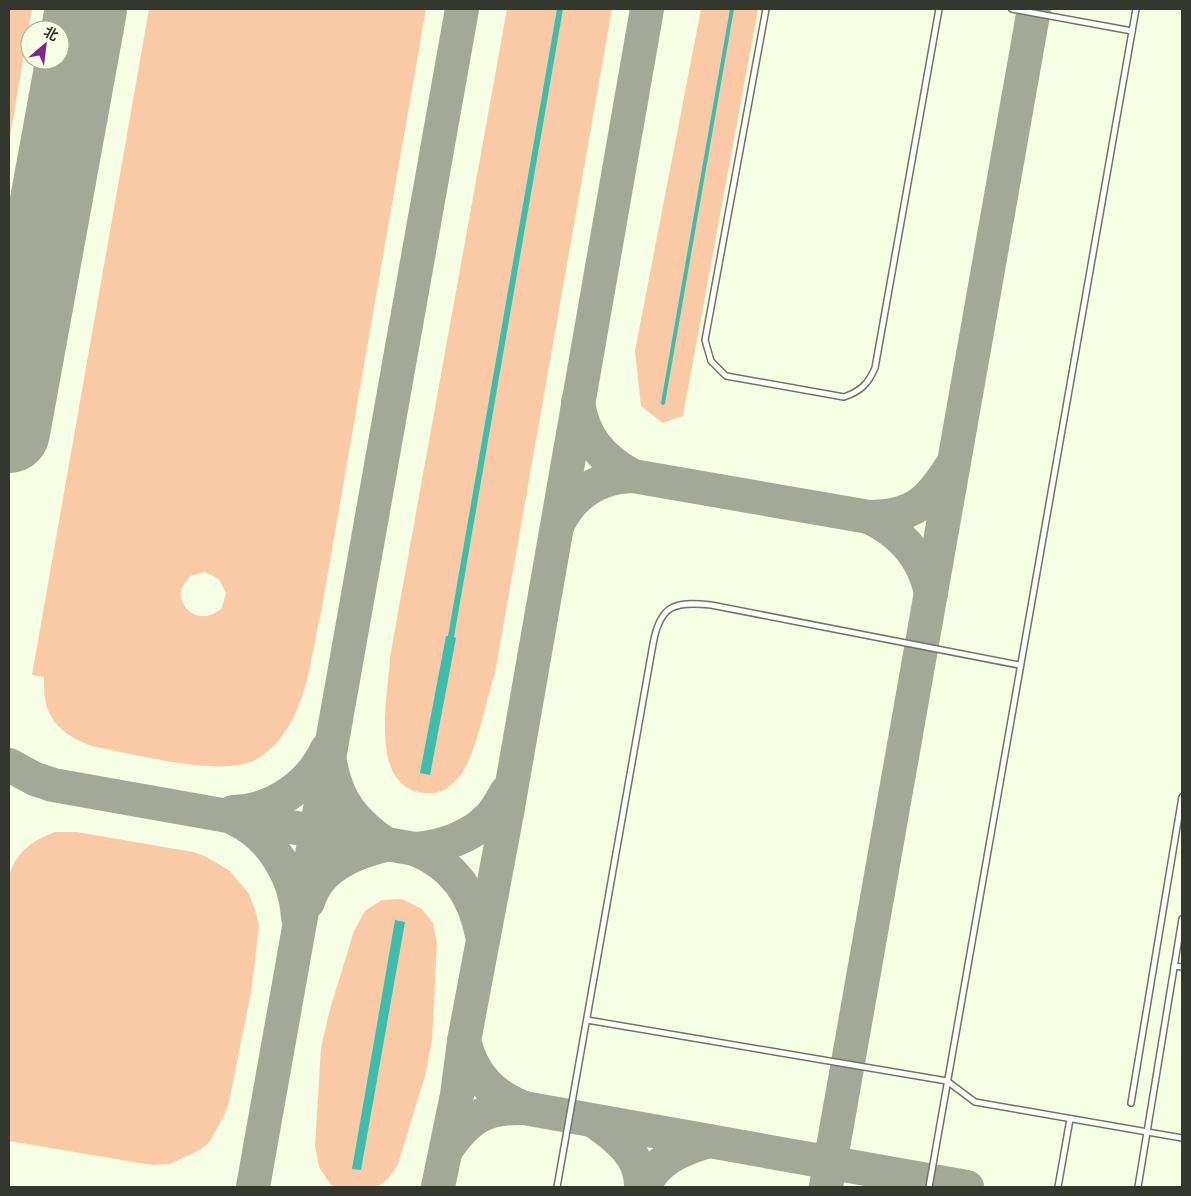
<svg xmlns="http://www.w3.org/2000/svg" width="1191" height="1196" viewBox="0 0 1191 1196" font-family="'Alegreya Sans','Noto Sans SC',sans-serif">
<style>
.green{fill:#facaa7;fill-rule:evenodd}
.water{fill:#3cbead}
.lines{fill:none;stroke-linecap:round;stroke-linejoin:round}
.stream{stroke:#3cbead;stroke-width:4}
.taxiway{stroke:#a3a996;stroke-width:34}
.runway{stroke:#a3a996;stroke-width:82}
.service-casing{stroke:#6f765f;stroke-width:8}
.service{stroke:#fff;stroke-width:5}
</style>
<rect width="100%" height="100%" fill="#f6fee4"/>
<g class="green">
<path d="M9 9H32L9 142Z"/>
<path d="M149 9H426L321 613C314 641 310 678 299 705 290 727 277 748 255 760 222 778 129 753 91 746 56 732 42 715 44 677L32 675ZM205 572 219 579 226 593 222 608C204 625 179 614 181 589L190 576Z"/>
<path d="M507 9H612L495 673C486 701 480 736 468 762 462 776 449 792 432 793 366 796 388 698 390 657Z"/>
<path d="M701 9H758L683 416 663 423 641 406 635 351Z"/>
<path d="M55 832H77L193 852 205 856 230 871 249 894 255 910 259 926 252 987 229 1102 224 1116 208 1144 196 1152 170 1164 152 1165 9 1141V876C16 852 31 841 55 832Z"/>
<path d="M402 899 422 909 433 923 437 944 432 1041 425 1076 398 1164 388 1179 377 1187H336L331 1185 319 1167 315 1146 321 1048 330 1009 354 931 365 911 382 900Z"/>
</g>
<g class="water">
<path d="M557 9H563L454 637 456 638 430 775 420 773 446 636H448Z"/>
<path d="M395 920 405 922 361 1170 352 1169Z"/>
</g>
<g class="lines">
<path class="stream" d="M663 403 732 9"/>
<g class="taxiway">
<path d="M578 402C583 438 602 459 633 476"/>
<path d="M869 517C902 533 923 557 931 593"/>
<path d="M558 524C573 493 598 477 633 476L869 517C912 517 928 503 950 468"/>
<path d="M330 762C337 802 354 822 387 845"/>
<path d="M9 765 35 779 53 785 415 849C454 865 474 894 482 935"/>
<path d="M233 812C274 811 310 785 327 749"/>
<path d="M235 819C272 836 296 878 298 917"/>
<path d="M415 849C442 847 471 837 490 817 497 810 502 799 507 791"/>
<path d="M308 902C318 867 353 853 385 845"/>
<path d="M464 1041C473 1075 491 1095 524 1108"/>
<path d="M594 1121C617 1137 642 1156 641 1187"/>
<path d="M446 1150C468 1118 484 1107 524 1108L967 1187"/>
<path d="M253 1187 462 9"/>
<path d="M438 1187 457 1095 464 1041 507 813 647 9"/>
<path d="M644 1187C655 1160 682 1149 709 1141"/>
<path d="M826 1187 1034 9"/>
</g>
<path class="runway" d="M9 432 86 9"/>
<g class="service-casing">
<g id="service">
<path d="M766 9 705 340 711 361 726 376 844 397C861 391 868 384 875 368L939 9"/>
<path d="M1012 9 1132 31"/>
<path d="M1174 966 1182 967"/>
<path d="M587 1020 947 1081 975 1102 1182 1138"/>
<path d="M1131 1103 1182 797"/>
<path d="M557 1187 653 644C660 605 674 601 711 605L1019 665"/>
<path d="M929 1187 1136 9"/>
<path d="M1058 1187 1070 1119"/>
<path d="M1138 1187 1182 919"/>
</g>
</g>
<use href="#service" class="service"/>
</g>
<rect width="1191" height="1196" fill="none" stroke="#34372d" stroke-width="20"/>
<g transform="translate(45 45) rotate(28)"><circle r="24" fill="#f6fee4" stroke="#a8ae9b"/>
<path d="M0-4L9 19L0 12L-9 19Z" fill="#85238d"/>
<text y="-8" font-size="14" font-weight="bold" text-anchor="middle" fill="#34372d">北</text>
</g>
</svg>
